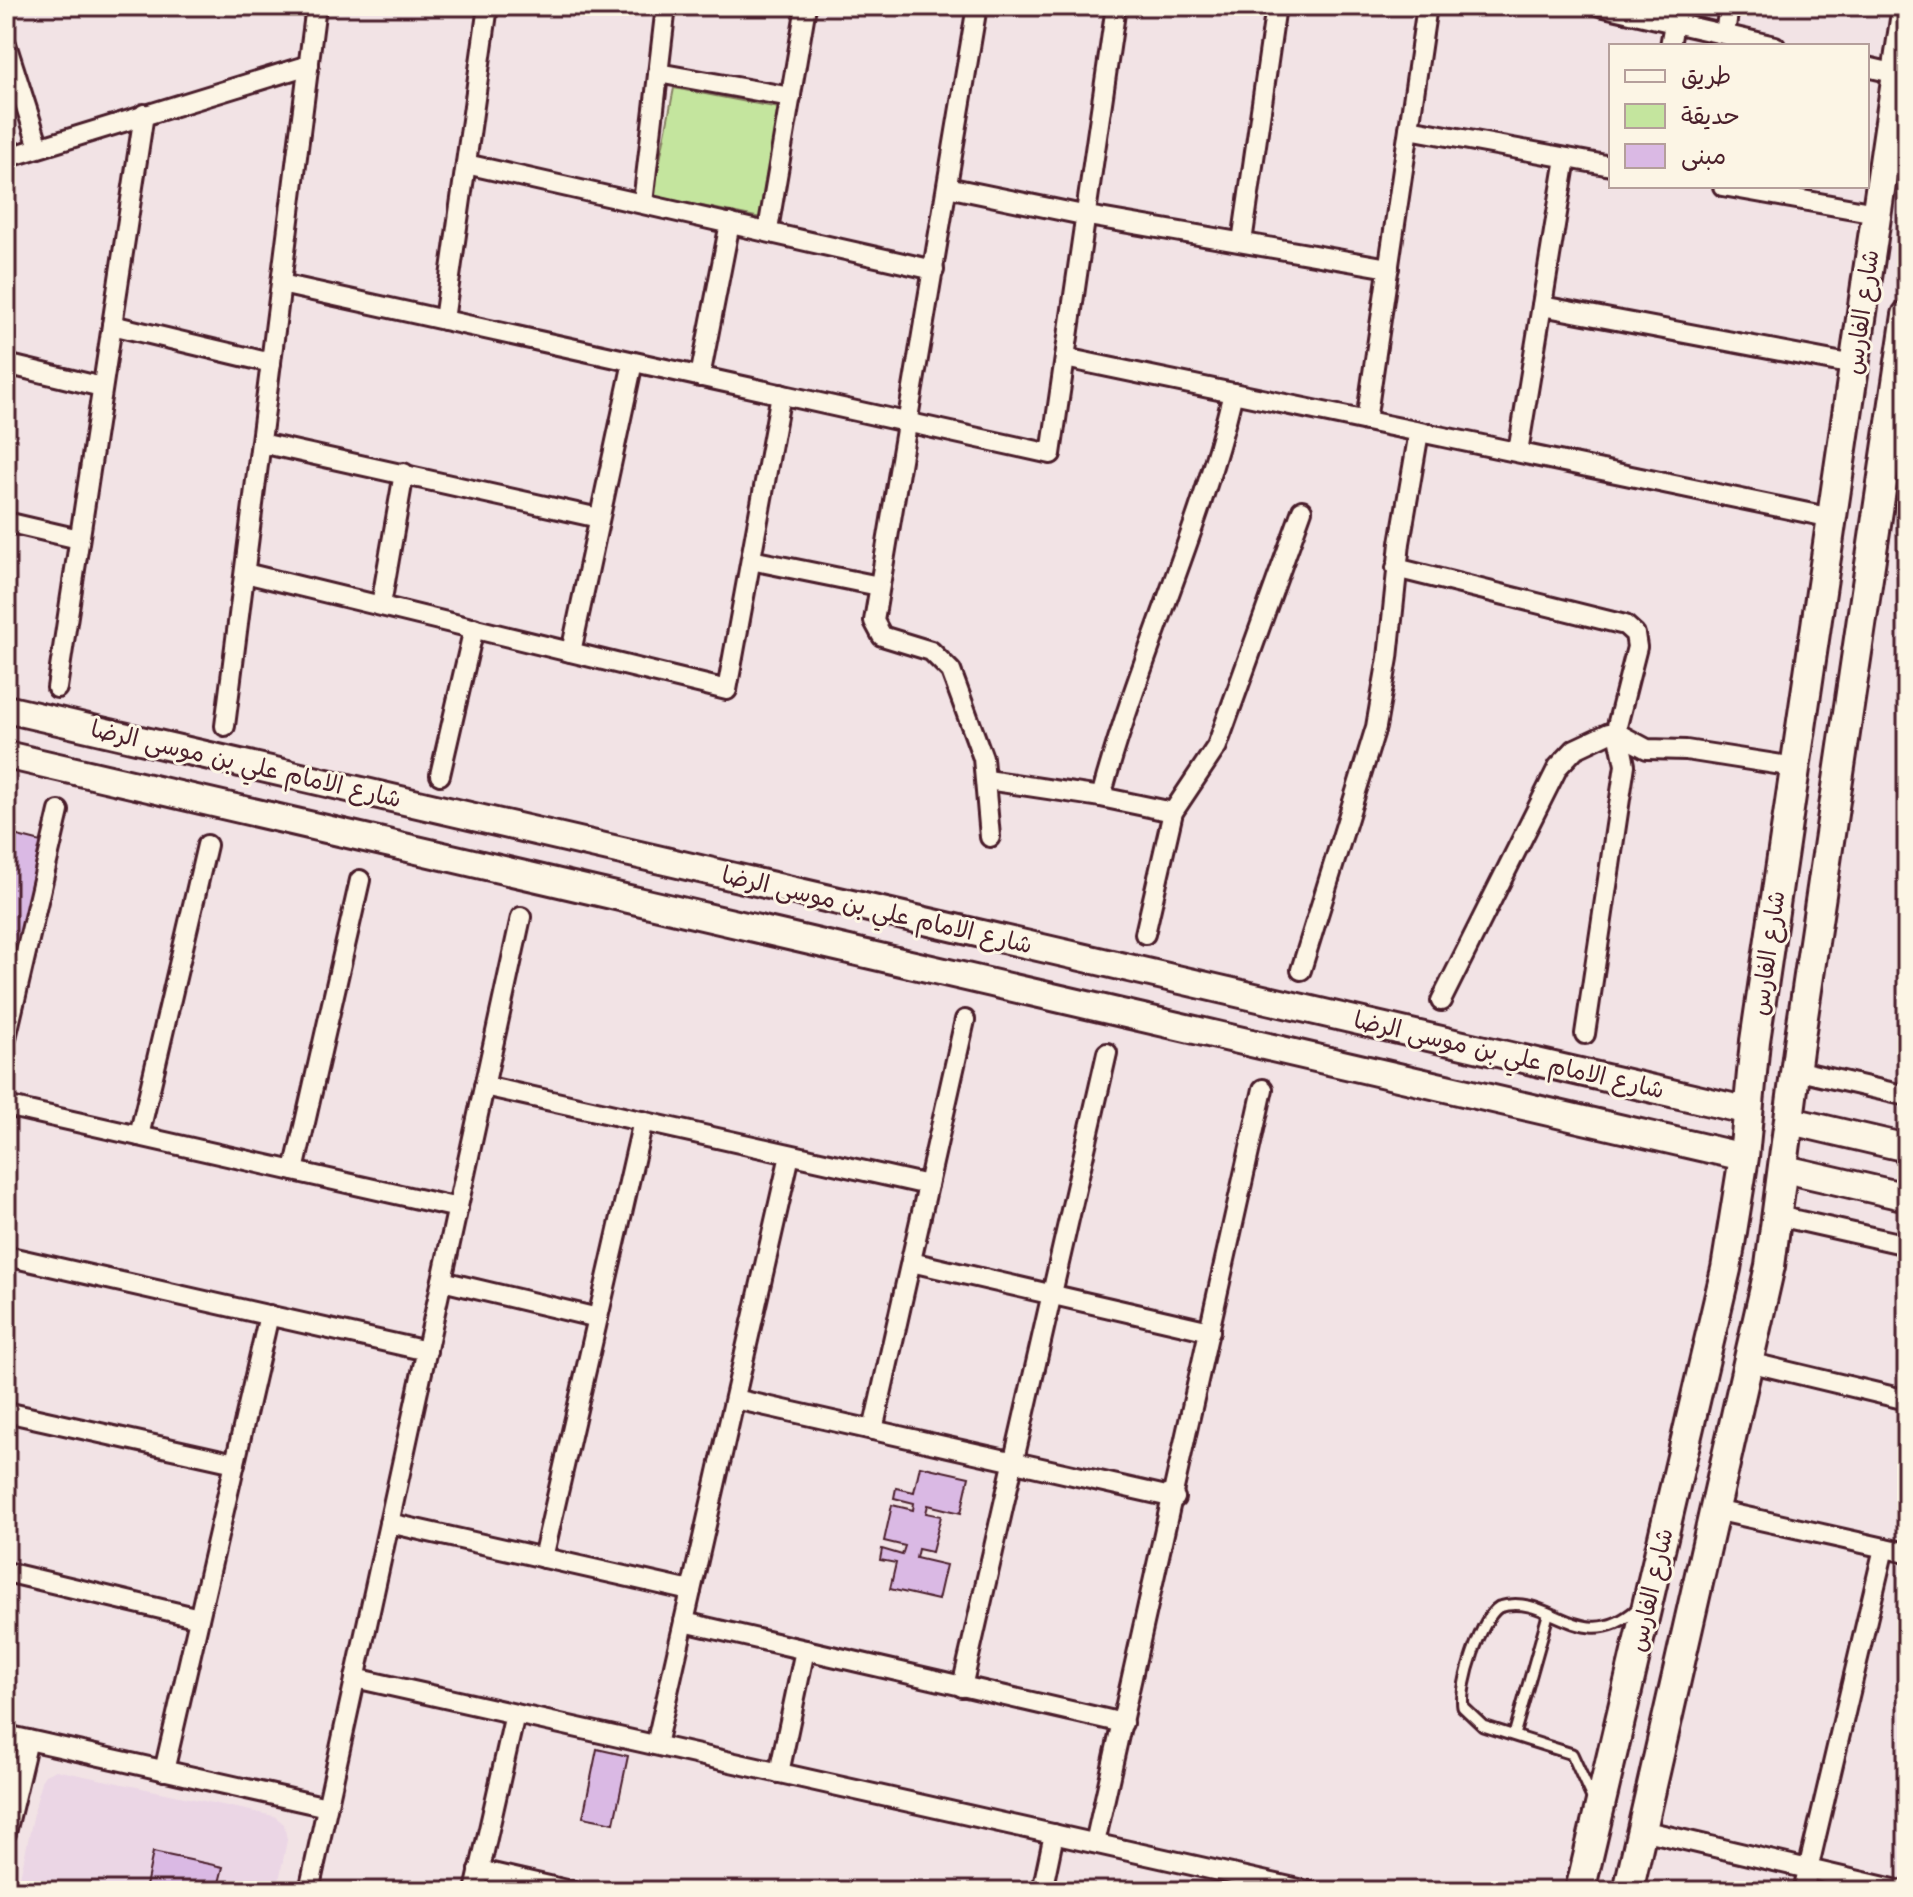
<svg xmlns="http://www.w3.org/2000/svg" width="1913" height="1897" viewBox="0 0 1913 1897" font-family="'Playpen Sans','Playpen Sans Arabic',sans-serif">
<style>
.built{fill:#ebd6e5}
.green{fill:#c4e59e;stroke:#878264;stroke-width:2}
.building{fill:#dab9e4;stroke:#4a1f2b;stroke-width:2}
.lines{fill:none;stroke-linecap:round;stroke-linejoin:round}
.lane-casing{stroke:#4a1f2b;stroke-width:15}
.street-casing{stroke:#4a1f2b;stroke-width:24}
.secondary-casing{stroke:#4a1f2b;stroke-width:32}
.primary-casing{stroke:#4a1f2b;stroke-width:34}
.lane{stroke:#fcf5e5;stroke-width:9}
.street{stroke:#fcf5e5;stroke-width:18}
.secondary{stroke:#fcf5e5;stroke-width:26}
.primary{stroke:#fcf5e5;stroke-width:28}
.labels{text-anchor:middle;stroke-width:6;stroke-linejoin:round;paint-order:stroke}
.street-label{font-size:24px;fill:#4a1f2b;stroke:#fcf5e5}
</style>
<rect width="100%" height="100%" fill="#f2e3e5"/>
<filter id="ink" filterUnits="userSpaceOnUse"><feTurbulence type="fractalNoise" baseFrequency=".0125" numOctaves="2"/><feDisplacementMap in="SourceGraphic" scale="16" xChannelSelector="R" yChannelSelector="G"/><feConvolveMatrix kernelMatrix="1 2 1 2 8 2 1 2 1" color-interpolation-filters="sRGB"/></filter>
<g filter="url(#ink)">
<path class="built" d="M56 1770 274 1816 284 1824 287 1840 277 1891H17L41 1781 45 1775Z"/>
<path class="green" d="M674 88 779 108 761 218 653 196Z"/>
<g class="building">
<path d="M6 833 45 843 18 960 6 957Z"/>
<path d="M920 1466 969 1477 961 1513 928 1505 926 1513 941 1516 932 1552 918 1549 916 1558 946 1565 938 1600 890 1589 896 1563 880 1560 882 1549 902 1555 905 1546 884 1541 892 1505 913 1510 914 1503 894 1498 896 1488 914 1492Z"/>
<path d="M597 1749 628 1756 614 1823 583 1817Z"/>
<path d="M153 1852 223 1867 217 1891H145Z"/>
</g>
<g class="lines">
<g class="lane-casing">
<g id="lane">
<path d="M1514 1735 1548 1615"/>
<path d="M1592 1798 1572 1754 1483 1726 1463 1707C1459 1686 1481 1618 1499 1607 1550 1591 1581 1658 1637 1609"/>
</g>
</g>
<g class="street-casing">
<g id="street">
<path d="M977 6 874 621 882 636 931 651 951 671 983 758 990 837"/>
<path d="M1600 6 1775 46"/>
<path d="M1725 34 1729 6"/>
<path d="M6 44 39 147"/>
<path d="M1670 46 1674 23"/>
<path d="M1867 67 1897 74"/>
<path d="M658 73 791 97"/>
<path d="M1409 129 1611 166"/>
<path d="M6 158 309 65"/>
<path d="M466 164 934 270"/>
<path d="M1723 186 1876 213"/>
<path d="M947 187 1088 216 1389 268"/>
<path d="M643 203 666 6"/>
<path d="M768 230 806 6"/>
<path d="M1242 242 1276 6"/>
<path d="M281 284 1051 454 1116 6"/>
<path d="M1542 306 1854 365"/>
<path d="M444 320 488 6"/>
<path d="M112 325 271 363"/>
<path d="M1065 358 1832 518"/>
<path d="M6 364 102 387"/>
<path d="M700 377 730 223"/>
<path d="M1366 421 1427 6"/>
<path d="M261 443 599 518"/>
<path d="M1518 452 1566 158"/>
<path d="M6 522 79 539"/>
<path d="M751 560 879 586"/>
<path d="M1396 568 1625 625 1635 634 1637 647 1617 726 1625 765 1585 1034"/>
<path d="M245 573 727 690 781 394"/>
<path d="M381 605 404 473"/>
<path d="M571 652 633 362"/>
<path d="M57 688 144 114"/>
<path d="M225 726 316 6"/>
<path d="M440 775 474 628"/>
<path d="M987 780 1101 797 1173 812"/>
<path d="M1101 797C1138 659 1200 532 1233 393"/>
<path d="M1145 934 1173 812 1217 746 1302 510"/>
<path d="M1301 970 1376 727 1388 658 1400 543 1419 432"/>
<path d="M1441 1001 1558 767 1575 749 1609 733H1617L1647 749 1686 750 1795 767"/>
<path d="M6 1038 59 811"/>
<path d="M1795 1070 1907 1096"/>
<path d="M484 1086 928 1185"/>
<path d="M6 1106 458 1208"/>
<path d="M139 1136 207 845"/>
<path d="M294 1171 360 880"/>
<path d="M1778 1216 1907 1245"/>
<path d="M6 1256 427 1351"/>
<path d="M911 1262 1210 1331"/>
<path d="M442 1281 598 1318"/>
<path d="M1748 1362 1907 1400"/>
<path d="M735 1399 1175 1498"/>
<path d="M6 1412 235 1463"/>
<path d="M873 1430 965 1020"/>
<path d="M1715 1510 1907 1553"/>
<path d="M389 1523 691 1591"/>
<path d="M543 1558 643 1121"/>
<path d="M6 1572 199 1618"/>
<path d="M684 1622 1123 1723"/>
<path d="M355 1678 1308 1891"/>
<path d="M962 1687 1107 1053"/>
<path d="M6 1735 327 1807"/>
<path d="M656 1745 790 1155"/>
<path d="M164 1771 269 1315"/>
<path d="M779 1773 805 1650"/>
<path d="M1642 1830 1902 1891"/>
<path d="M6 1833 28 1740"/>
<path d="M1095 1843 1263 1089"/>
<path d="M479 1870 571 1891"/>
<path d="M309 1891 521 917"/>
<path d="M475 1891 515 1714"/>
<path d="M1042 1891 1054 1834"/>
<path d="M1803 1891 1884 1548"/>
</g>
</g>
<g class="secondary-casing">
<g id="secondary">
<path d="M6 709 1749 1111"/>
<path d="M6 755 1744 1157"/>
<path d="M1791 1121 1907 1148"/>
<path d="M1785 1169 1907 1197"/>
</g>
</g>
<g class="primary-casing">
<g id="primary">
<path d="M1580 1891 1726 1269 1744 1157 1755 1041 1907 6"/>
<path d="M1628 1891 1770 1266 1798 1050 1907 315"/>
</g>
</g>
<use href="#lane" class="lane"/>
<use href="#street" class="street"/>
<use href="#secondary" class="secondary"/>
<use href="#primary" class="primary"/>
</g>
</g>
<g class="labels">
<g class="street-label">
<text transform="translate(1862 312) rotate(-82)" y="8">شارع الفارس</text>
<text transform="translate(246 764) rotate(13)" y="8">شارع الامام علي بن موسى الرضا</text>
<text transform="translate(877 910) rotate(13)" y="8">شارع الامام علي بن موسى الرضا</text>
<text transform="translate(1768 953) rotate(-82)" y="8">شارع الفارس</text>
<text transform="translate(1509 1055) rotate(13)" y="8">شارع الامام علي بن موسى الرضا</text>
<text transform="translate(1651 1590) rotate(-77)" y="8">شارع الفارس</text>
</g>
</g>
<rect width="1913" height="1897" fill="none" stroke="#fcf5e5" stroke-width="32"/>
<rect x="16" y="16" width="1881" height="1865" fill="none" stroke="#4a1f2b" stroke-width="3" filter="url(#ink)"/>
<rect x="1609" y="44" width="260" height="144" fill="#fcf5e5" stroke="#b59f9b" stroke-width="2"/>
<rect x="1625" y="70" width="40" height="12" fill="#fcf5e5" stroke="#b59f9b" stroke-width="2"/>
<text x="1681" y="84" font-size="24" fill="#4a1f2b">طريق</text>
<rect x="1625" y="104" width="40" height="24" fill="#c4e59e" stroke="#b59f9b" stroke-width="2"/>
<text x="1681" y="124" font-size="24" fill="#4a1f2b">حديقة</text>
<rect x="1625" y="144" width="40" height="24" fill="#dab9e4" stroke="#b59f9b" stroke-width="2"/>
<text x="1681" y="164" font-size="24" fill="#4a1f2b">مبنى</text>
</svg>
